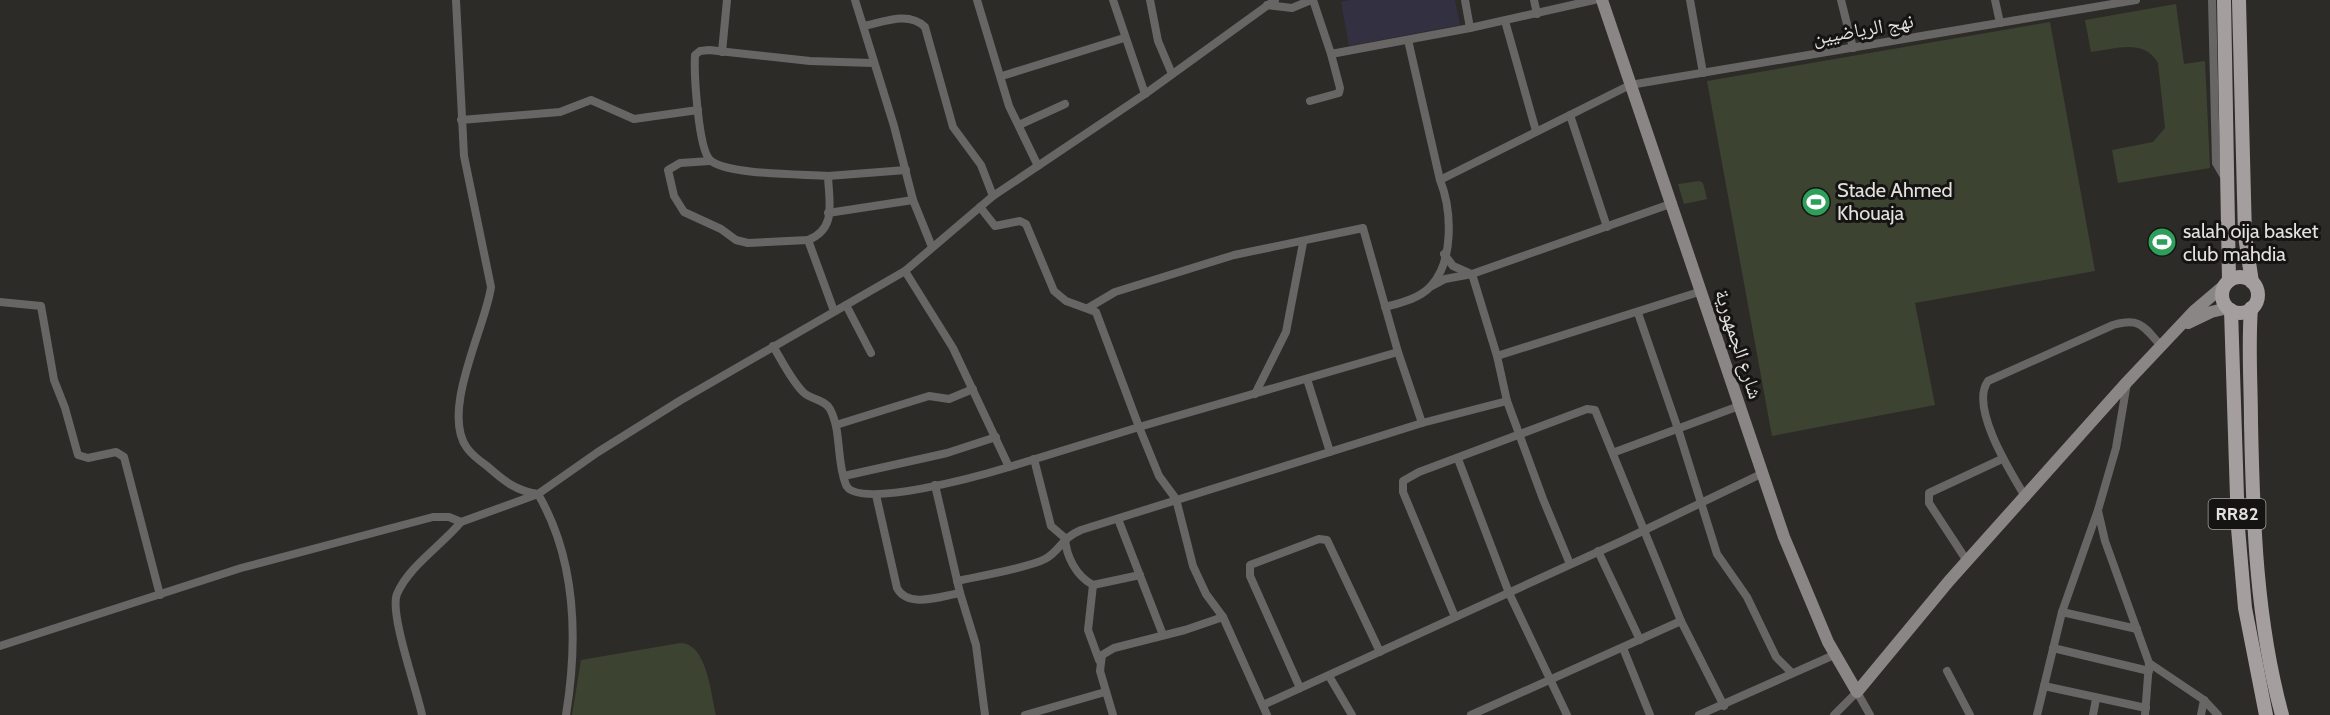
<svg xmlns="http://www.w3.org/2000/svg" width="2330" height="715" viewBox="0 0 2330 715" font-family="Cabin,'Noto Naskh Arabic',sans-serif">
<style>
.education{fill:#333041}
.green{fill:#3d4331}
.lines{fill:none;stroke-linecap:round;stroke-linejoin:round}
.street{stroke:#686565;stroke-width:8}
.secondary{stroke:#8a8685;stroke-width:12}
.primary{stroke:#a49f9e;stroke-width:14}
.labels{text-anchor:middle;stroke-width:6;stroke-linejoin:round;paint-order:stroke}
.shield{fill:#151412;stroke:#a4a4a1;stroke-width:1.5}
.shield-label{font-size:18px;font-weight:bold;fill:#e2e1de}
.street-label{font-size:20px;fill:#e2e1de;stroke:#151412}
.poi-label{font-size:20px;fill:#e2e1de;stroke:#151412;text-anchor:start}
</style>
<rect width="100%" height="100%" fill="#2d2b27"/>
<path class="education" d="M1351 0H1455L1460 25 1349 46 1341 2Z"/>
<g class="green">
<path d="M2176 4 2184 64 2205 61 2210 168 2118 183 2112 150 2153 142 2165 128 2158 63C2144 38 2115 49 2091 52L2085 20Z"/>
<path d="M2050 22 2095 271 1915 303 1935 405 1772 436 1707 81Z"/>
<path d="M1700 181 1703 183 1707 199 1684 204 1678 184Z"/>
<path d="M680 643C707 643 711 694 716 715H572L581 660Z"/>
</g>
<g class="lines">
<g class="street">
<path d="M456 0 464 156 491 287C486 326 440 411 467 448 472 455 480 461 487 466 504 481 516 491 538 494 577 561 578 641 566 715"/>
<path d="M855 0 894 126 913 200 932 247"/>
<path d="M977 0 1009 106 1038 166"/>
<path d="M1113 0 1145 94"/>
<path d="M1150 0 1158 41 1172 74"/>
<path d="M1313 0 1331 54 1470 28 1594 0"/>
<path d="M1465 0 1470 28"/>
<path d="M1534 0 1537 14"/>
<path d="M1690 0 1703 73"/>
<path d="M1841 0 1853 48"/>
<path d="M1995 0 2000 23"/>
<path d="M2212 0 2216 163 2226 180"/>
<path d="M1267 5 1292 8 1311 0"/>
<path d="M1505 21 1536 131"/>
<path d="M864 26C884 22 908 11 925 27L953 127 981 165 993 196"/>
<path d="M722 52 727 0"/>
<path d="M1002 76 1124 38"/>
<path d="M1310 101 1339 93 1340 88 1331 54"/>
<path d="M1570 115 1607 227"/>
<path d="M461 120 560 112 591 100 634 119 698 110"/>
<path d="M1019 125 1065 104"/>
<path d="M710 161 680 163 668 170 674 196 684 212 721 229 736 240 748 243 808 240"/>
<path d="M828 176C803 174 726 175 710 160 698 148 694 73 695 55L700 51 709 50 810 61 873 63"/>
<path d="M1440 180 1630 85 2136 0"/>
<path d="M828 213 913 200"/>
<path d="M1444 254 1453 266 1469 273"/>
<path d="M905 271 953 348 1009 467 1139 427 1096 312 1066 301 1054 291 1026 224 1020 221 995 226 980 207"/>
<path d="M1432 286 1445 279 1472 274"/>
<path d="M0 302 41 306 54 380 65 408 78 455 88 458 116 452 124 457 160 595"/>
<path d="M846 305 871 353"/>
<path d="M1385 307C1400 303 1419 299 1431 286 1454 261 1452 210 1440 180L1408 40"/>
<path d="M1088 308 1115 292 1234 255 1363 228 1398 352 1422 423"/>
<path d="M834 311 808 240C837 229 829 202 828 176L906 170"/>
<path d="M1638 313 1678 429 1717 554 1747 597 1776 657 1792 673"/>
<path d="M773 346C782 361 791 380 803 392 811 400 824 399 830 409 842 432 836 461 846 485 857 511 986 474 1009 467"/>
<path d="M1497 356 1702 291"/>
<path d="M1307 379 1330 452"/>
<path d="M1255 394 1286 332 1303 243"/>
<path d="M836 425 929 396 949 399 973 389"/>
<path d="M1615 452 1739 406"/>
<path d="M1034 459 1051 526 1065 538C1066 556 1076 576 1093 585L1088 630 1099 660"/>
<path d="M1458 459 1509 593 1567 715"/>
<path d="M844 476 947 453 996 437"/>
<path d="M935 485 960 593 976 645 985 715"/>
<path d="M876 495 897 588C908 609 941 596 960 593"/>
<path d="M2026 498C2011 473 1969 407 1988 381L2113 325C2141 317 2144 327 2162 347"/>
<path d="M2098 511 2105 541 2149 663 2145 715"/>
<path d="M1118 519 1163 635"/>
<path d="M1598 551 1640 640"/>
<path d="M1967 561 1929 503V493L2002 459"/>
<path d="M1570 564 1543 499 1507 401 1497 356 1472 274 1673 203"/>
<path d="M957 581C979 576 1028 568 1045 559 1061 550 1060 539 1081 530L1422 423 1507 401"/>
<path d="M1093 585 1140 575"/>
<path d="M2062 612 2137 629"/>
<path d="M1455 617 1403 492V481L1419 472 1587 409 1595 410 1681 621 1724 706"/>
<path d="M0 646 241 568 433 517H449L461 522 538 494 598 452 681 400 905 271 993 196 1145 94 1275 0"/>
<path d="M1623 648 1650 715"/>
<path d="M2053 648 2149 671"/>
<path d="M2149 663 2204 700 2218 715"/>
<path d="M1947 671 1970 715"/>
<path d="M1329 676 1352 715"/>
<path d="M2044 686 2146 708"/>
<path d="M1300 688 1250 576V565L1319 539 1327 540 1380 652"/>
<path d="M1263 705 1624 540 1761 474"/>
<path d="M422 715C417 690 389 613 397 594 409 566 442 545 461 522"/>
<path d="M1025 715 1105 692"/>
<path d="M1113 715 1100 671 1102 655 1114 648 1185 630 1223 617"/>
<path d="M1267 715 1223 617 1206 594 1193 566 1176 499 1159 476 1139 427 1398 352"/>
<path d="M1471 715 1681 621"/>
<path d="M1699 715 1834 655"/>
<path d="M1834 715 1857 692 1870 715"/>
<path d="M2037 715 2062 612 2098 510 2116 448 2127 383"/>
<path d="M2093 715 2096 699"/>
<path d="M2201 715 2204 700"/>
</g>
<g class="secondary">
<path d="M1602 0 1784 537 1828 642 1857 692 1949 581 2127 382 2194 311 2227 283"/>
<path d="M2188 323 2211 312 2228 308"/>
</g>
<g class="primary">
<path d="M2224 0 2229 281"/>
<path d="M2239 0 2245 236 2252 282"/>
<circle cx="2240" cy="295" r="18"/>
<path d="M2251 308C2248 346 2251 385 2251 423 2253 521 2256 620 2282 715"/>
<path d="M2231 310 2238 528 2245 608 2266 715"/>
</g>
</g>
<defs>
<g id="stadium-disc" transform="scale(1.5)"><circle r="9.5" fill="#2e9e5b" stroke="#151412"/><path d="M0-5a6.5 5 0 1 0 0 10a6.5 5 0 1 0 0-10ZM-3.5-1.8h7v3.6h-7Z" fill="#fff"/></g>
</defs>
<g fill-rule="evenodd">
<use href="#stadium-disc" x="1816" y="202"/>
<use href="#stadium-disc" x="2162" y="242"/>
</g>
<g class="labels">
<rect class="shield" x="2208.5" y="499" width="57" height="30" rx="4.5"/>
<g class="shield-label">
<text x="2237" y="520">RR82</text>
</g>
<g class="street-label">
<text transform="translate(1863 29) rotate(-10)" y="7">نهج الرياضيين</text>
<text transform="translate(1739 344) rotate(72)" y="7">شارع الجمهورية</text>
</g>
<g class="poi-label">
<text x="1837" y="197">Stade Ahmed<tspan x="1837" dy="23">Khouaja</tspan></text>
<text x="2183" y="238">salah oija basket<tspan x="2183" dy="23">club mahdia</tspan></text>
</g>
</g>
</svg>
